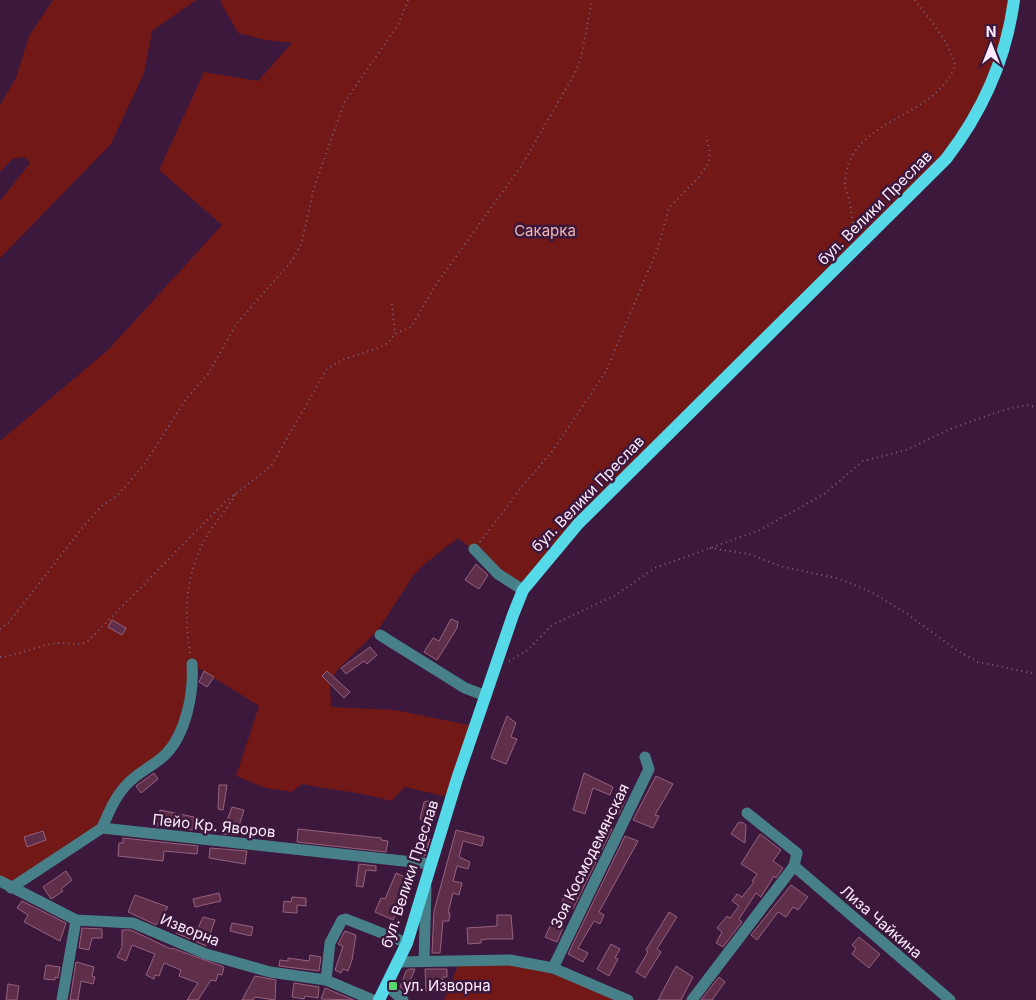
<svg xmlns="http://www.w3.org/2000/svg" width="1036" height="1000" viewBox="0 0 1036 1000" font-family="Inter,sans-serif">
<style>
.green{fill:#721817}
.building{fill:#5f2f4a;stroke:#96627e}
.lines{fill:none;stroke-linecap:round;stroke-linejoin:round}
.path{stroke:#7e617f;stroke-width:2;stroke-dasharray:1 4;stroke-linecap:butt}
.minor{stroke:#478088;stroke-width:11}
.major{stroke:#56d9e9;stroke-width:12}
.poi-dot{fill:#5bd56e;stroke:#3b183c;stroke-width:2}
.labels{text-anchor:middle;stroke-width:5;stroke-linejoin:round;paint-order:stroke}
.street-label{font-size:15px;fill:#feecfe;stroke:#3b183c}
.park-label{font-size:15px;fill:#f0b8b1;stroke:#3b183c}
.poi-label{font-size:15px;fill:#feecfe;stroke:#3b183c;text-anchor:start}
</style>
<rect width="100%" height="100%" fill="#3b183c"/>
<g class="green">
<path d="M53 0H196L152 31 144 73 111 144 0 258V201L30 163 25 157 12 159 0 172V105L16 78 29 36Z"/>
<path d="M222 0H1014L1009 33 966 133 578 524 523 590 458 538 427 562 413 576 378 630 337 670 330 683 331 707 395 710 473 726 448 797 405 787 391 801C362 792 332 790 302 784L292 792 266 788 236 776 259 706 192 664 177 738 134 777 102 828 11 888 0 881V441L108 350 222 225 159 170 204 72 258 81 292 43 266 40 238 33 220 1Z"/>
<path d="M460 961 553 968 628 1000H444Z"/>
</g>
<g class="building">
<path d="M476 564 488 575 479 589 465 580Z"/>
<path d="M451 619 458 622 457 628 437 660 424 652 433 638 439 641Z"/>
<path d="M112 620 126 628 122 635 108 627Z"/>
<path d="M370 647 377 655 367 664 364 661 346 674 341 668Z"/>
<path d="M204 671 214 677 207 687 199 682Z"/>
<path d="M327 671 350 692 344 698 322 676Z"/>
<path d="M507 716 516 723 511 737 517 739 506 764 491 758Z"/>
<path d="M154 773 158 779 141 793 136 786Z"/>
<path d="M584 773 613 787 610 795 593 788 585 814 573 810Z"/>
<path d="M656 776 673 784 655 815 659 816 653 828 633 820Z"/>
<path d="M219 785H227L223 810 218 809Z"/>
<path d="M617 795 626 799 619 814 611 810Z"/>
<path d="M431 800 435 804 429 822 424 823 420 819 424 802Z"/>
<path d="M232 807 244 810 236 835 222 834Z"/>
<path d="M160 810 194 817 193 830 157 826Z"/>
<path d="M742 822 746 825 745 843 731 834 738 823Z"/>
<path d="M605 826 612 829 573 909 561 903 568 890 572 892 590 848 593 850Z"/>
<path d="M298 829 381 838V840L388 841 386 852 297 842Z"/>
<path d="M456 830 484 837 482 846 463 841 459 857 470 862 468 869 457 866 453 881 462 883 459 895 453 893 448 913H450L449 921H443L440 953H432L434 911Z"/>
<path d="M43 831 46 840 27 847 24 837Z"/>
<path d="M760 834 781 850 773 861 783 868 776 878 774 876 761 897 756 893 739 919 742 922 723 947 716 943 722 932 717 928 727 916 730 918 739 906 732 901 737 894 742 897 754 882 752 881 757 874 741 864Z"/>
<path d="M625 836 638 841 599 912 604 915 600 924 594 921 578 948 588 953 583 962 568 954Z"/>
<path d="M423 837 430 839 425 856 417 855Z"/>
<path d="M123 838 198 846 197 854 164 851 163 861 118 856 119 843H123Z"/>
<path d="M210 848 247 851 245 864 209 858Z"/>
<path d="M359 864 376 866V871L366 870 363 887 356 886Z"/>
<path d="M66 871 72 880 61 889 63 891 51 899 43 887Z"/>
<path d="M396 873 412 880 393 920 375 912 381 898 385 899Z"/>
<path d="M791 885 808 897 798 910 793 907 786 917 778 912 757 940 751 935Z"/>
<path d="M219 893 221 901 195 907 193 899Z"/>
<path d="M135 895 168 907 156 925 128 912Z"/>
<path d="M292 897 306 898V906L297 905V913L283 912 284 901 291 902Z"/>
<path d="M22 901 66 923 60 941 24 922 28 915 17 908Z"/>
<path d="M669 912 677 917 657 949 661 952 645 978 636 972 648 952 646 950Z"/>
<path d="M497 915H511L513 939H487L481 940V943L468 944 467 928 497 926Z"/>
<path d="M203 917 215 920 206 946 176 933 179 923 198 928Z"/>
<path d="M553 920 564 925 557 942 545 937Z"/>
<path d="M232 923 253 927 251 936 230 931Z"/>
<path d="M82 928 102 929V938H92L89 950 79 948Z"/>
<path d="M122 930H131L171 949 172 948 224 967 222 975 218 974 216 981 211 980 198 1000H187L198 983 179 976 181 970 164 963 159 976 155 975 154 979 146 975 155 954 132 945 126 961 117 957 122 947Z"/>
<path d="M345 931 356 935 352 960 348 971 343 969 341 973 335 970 343 946 338 944Z"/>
<path d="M859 937 880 954 869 968 852 954 856 948 852 945Z"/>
<path d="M611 944 620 949 615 958 618 959 609 976 597 969Z"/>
<path d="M310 955 321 957 319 971 279 966 280 960 288 961V958L309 961Z"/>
<path d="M76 962 94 967 92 976 95 977 93 984 81 981 78 1000H70Z"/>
<path d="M46 965 60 967 58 978 55 977V980L44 979Z"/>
<path d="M676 966 693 977 681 1000H658Z"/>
<path d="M410 969H415L406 991 400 987 406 971Z"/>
<path d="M425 969H447V977H443L440 991H426Z"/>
<path d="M255 976 276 980 275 1000 255 997 253 1000H242Z"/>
<path d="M719 977 725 982 712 1000H701Z"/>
<path d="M294 983 319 987 318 998 305 996 304 999 292 997Z"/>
<path d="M8 984 19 986 17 1000H6Z"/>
<path d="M325 988 354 1000 321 999Z"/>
</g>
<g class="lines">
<g class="path">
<path d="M857 232C851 222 852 210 849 199 848 194 845 189 845 184 846 117 936 121 955 65 949 41 930 20 915 0"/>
<path d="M392 304 395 334"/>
<path d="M480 542 524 484 551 453 605 373 658 248 669 208 699 177 708 164 710 152 706 136"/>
<path d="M710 548 749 554 780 566 840 579 875 594 907 614 958 651 978 662 1036 674"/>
<path d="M0 629 9 622 87 522 102 506 118 495 146 462 186 399 208 374 237 323 292 261 301 245 314 188 344 103 398 25 408 0"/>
<path d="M190 653C183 610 186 569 210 531 219 518 229 507 236 493"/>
<path d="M0 657C17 656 38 645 57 643 68 642 80 647 88 641L225 502 271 466 327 369 342 360 376 349 388 343 395 334 411 327 437 283 522 165 575 73 581 58 592 0"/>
<path d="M509 661 528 650 552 625 614 596 655 568 760 530 824 494 863 461 906 450 948 430 1000 411 1026 405 1036 407"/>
</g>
<g class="minor">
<path d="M474 549 498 574 523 590"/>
<path d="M380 635 465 688 486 696"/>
<path d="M102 828C110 809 118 790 135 777 145 769 157 763 166 754 186 733 194 693 192 664"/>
<path d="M794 866 950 1000"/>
<path d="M0 881 76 920 133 923 206 954 270 972 326 980 373 1000"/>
<path d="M11 888 102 828 431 864"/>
<path d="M424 961 426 888"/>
<path d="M397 962 510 960 553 968 628 1000"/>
<path d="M553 968 649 769 645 757"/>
<path d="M326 980 330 943 342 920 346 919 407 943"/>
<path d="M386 985 403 1000"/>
<path d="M62 1000 76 920"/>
<path d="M692 1000 794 866 797 853 747 813"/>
</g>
<path class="major" d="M379 1000 407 943 457 779 513 615 523 590 578 524 946 159C983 111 1006 60 1014 0"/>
</g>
<rect class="poi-dot" x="388" y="981" width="10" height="10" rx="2.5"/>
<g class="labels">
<g class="street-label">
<text transform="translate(875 208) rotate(-45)" y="5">бул. Велики Преслав</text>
<text transform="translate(588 494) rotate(-46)" y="5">бул. Велики Преслав</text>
<text transform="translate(214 826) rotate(6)" y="5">Пейо Кр. Яворов</text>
<text transform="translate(590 856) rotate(-64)" y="5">Зоя Космодемянская</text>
<text transform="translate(410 874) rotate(-72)" y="5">бул. Велики Преслав</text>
<text transform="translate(881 922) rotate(41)" y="5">Лиза Чайкина</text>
<text transform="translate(190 930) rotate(22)" y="5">Изворна</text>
</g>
<g class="park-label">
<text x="545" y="236">Сакарка</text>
</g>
<g class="poi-label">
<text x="403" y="991">ул. Изворна</text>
</g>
</g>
<g transform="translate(991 45)" stroke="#3b183c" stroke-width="4" paint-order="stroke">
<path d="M0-4L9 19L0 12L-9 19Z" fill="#feecfe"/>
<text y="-8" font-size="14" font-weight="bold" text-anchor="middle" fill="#feecfe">N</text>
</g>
</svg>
